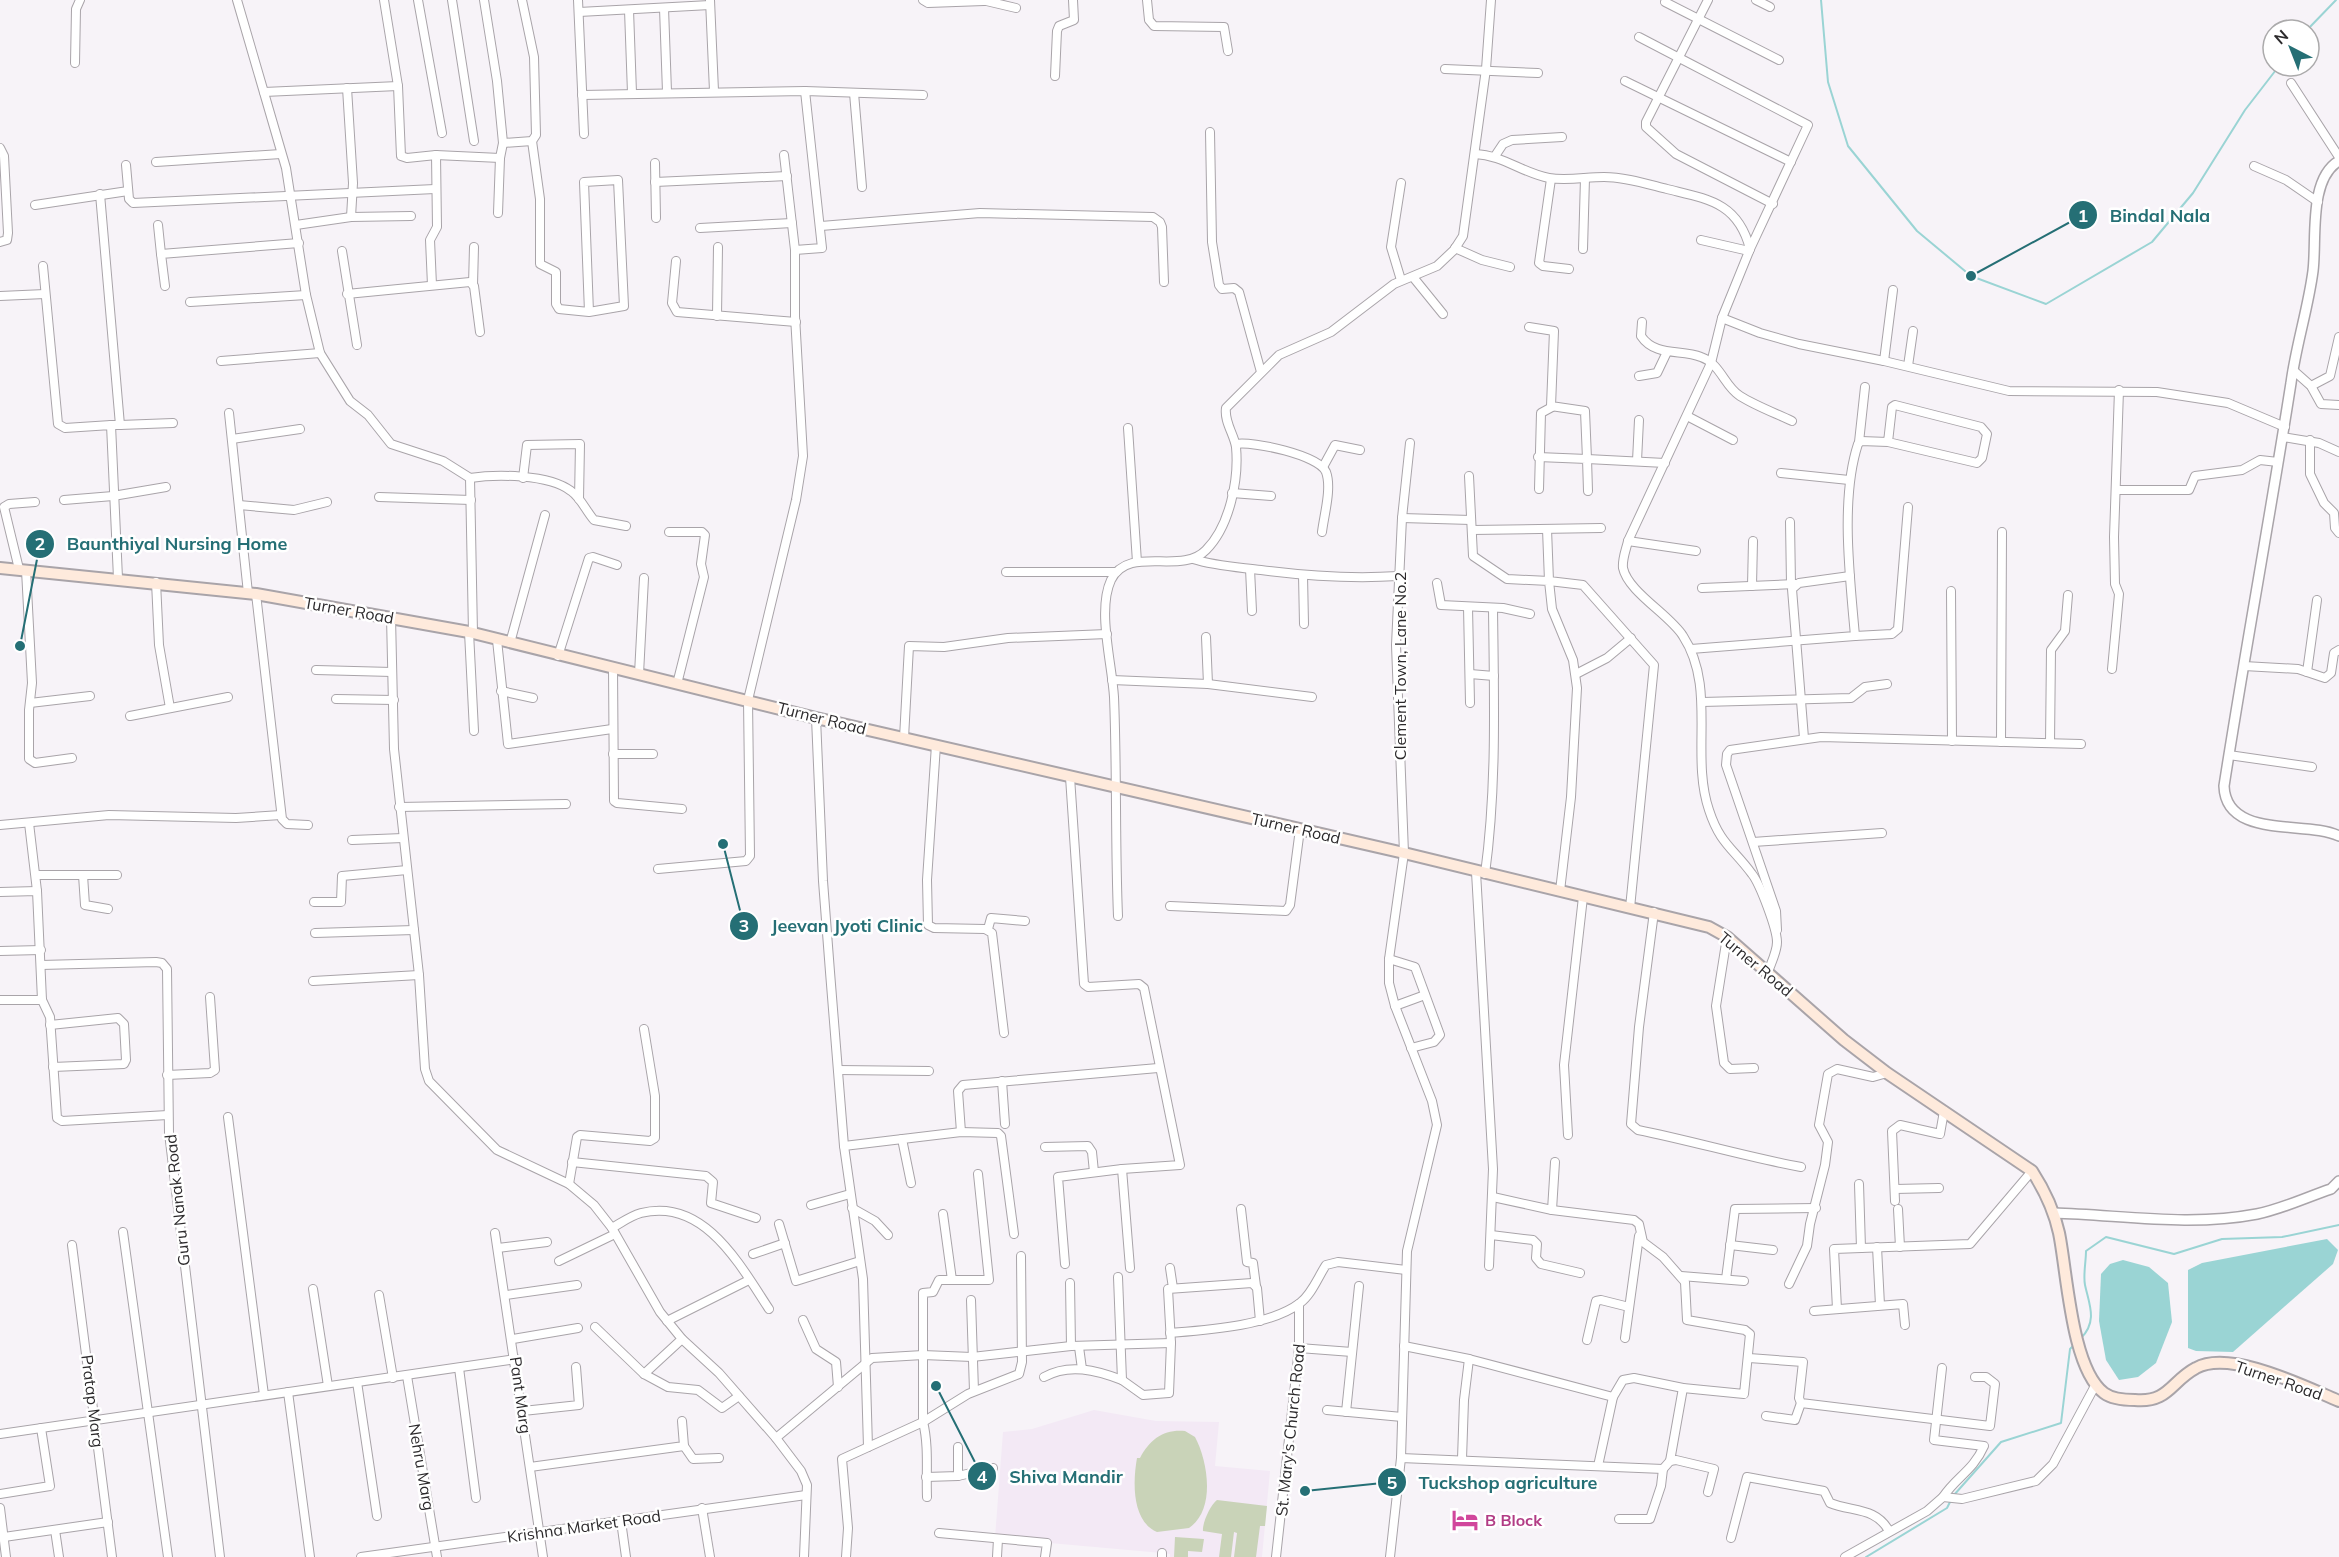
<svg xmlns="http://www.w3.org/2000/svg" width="2339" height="1557" viewBox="0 0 2339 1557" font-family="Mulish,sans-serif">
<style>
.built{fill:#f3e9f5}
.green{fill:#c9d3b8}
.water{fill:#9ad4d4}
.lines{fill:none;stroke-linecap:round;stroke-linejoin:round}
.stream{stroke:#9ad4d4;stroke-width:2}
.minor-casing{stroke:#a9a4a9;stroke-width:10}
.tertiary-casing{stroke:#a9a4a9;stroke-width:12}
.secondary-casing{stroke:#a9a4a9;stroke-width:14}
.minor{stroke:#fff;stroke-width:8}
.tertiary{stroke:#fff;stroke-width:9}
.secondary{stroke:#feeadc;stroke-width:10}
.labels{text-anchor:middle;stroke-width:5;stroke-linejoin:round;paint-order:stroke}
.street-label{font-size:16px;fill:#2c2a2c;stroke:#fff}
.hotel-label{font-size:16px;font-weight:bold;fill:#b23c85;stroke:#fff;text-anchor:start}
.leader{fill:none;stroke:#256f75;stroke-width:2}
.callout-dot{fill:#256f75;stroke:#fff;stroke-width:2}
.mark-label{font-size:18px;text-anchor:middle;font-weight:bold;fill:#fff}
.callout-label{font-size:18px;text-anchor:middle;font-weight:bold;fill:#256f75;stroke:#fff;stroke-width:5;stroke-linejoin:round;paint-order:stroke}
</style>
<rect width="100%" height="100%" fill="#f7f3f8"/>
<path class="built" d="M1094 1410 1156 1421 1219 1422 1215 1466 1270 1471 1262 1557H1170V1554L1162 1553 995 1538 1003 1432 1032 1429Z"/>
<g class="green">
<path d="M1185 1431 1195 1437C1208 1461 1216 1510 1189 1528L1157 1532C1131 1521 1133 1480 1137 1458H1140C1150 1439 1164 1429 1185 1431Z"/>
<path d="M1217 1500 1267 1506 1265 1526H1260L1256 1557H1234L1237 1533 1234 1532 1231 1557H1219L1222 1534 1203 1531C1202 1523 1211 1504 1217 1500Z"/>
<path d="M1175 1537 1204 1539 1202 1552 1188 1551V1557H1174Z"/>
</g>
<g class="water">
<path d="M2327 1239 2338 1250 2333 1264 2233 1352 2196 1351 2188 1348V1270L2202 1263Z"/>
<path d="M2123 1260 2149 1267 2168 1283 2172 1322 2156 1363 2138 1377 2119 1380 2106 1360 2099 1321 2101 1274 2110 1264Z"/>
</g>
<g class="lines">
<g class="stream">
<path d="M1821 0 1828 82 1848 146 1917 231 1971 276 2046 304 2152 242 2193 193 2245 110 2279 66"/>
<path d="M2307 30 2336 0"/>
<path d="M2081 1338C2098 1321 2089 1304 2085 1285 2083 1275 2086 1262 2086 1251L2106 1237 2174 1254 2222 1239 2282 1237 2339 1225"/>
<path d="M1954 1495 2001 1442 2061 1423 2070 1349 2075 1344"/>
<path d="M1866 1557 1947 1508 1951 1500"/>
</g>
<g class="minor-casing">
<g id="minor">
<path d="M237 0 286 168 306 295 320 353 350 401 368 415 391 444 443 461 470 478 473 633"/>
<path d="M384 0 398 86 401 156 407 158 436 155 500 158"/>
<path d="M418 0 442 133"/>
<path d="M452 0 474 141"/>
<path d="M484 0 497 81 503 143 500 158 498 213"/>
<path d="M578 0 584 134"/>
<path d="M710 0 714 91"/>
<path d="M923 0 928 3 984 1"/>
<path d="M982 0 1016 8"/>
<path d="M1147 0 1149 20 1154 26 1224 27 1228 51"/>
<path d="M1708 0 1646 122V127L1676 154 1773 204"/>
<path d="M1756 0 1770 7"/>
<path d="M1665 2 1779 60"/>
<path d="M664 8 667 92"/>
<path d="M629 10 632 93"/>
<path d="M579 12 710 5"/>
<path d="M1639 37 1808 125 1750 249 1722 318"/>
<path d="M75 63 76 9 80 0"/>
<path d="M1445 69 1538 73"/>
<path d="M1055 76 1057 31 1059 26 1074 20 1073 0"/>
<path d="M1625 81 1791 162"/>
<path d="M2291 83 2339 157"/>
<path d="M347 88 353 183 351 217"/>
<path d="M264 92 398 86"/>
<path d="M854 93 862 187"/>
<path d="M582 95 805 91 923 95"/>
<path d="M1210 132 1212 242 1219 285 1222 289 1234 288 1239 292 1261 372"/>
<path d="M532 141 540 199V264L556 272V304L559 309 589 312 624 306 618 180 584 182 589 312"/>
<path d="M503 143 532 141 536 135 534 57 522 0"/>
<path d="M0 148 4 156 8 233 7 240 0 242"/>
<path d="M1475 154C1503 155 1522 173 1549 178 1567 181 1586 177 1604 177 1625 177 1647 184 1667 189 1707 199 1738 202 1750 249"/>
<path d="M784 155 795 250"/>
<path d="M1495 156 1503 144 1512 140 1562 137"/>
<path d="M156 162 281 154"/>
<path d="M655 163 656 218"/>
<path d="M126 165 129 199 133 203 435 189"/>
<path d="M2254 166 2286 180 2318 202"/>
<path d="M1551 179 1539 263 1543 266 1569 269"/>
<path d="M655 182 787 176"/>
<path d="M1401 183 1391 247 1401 280"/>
<path d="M100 194 120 425H111"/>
<path d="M35 205 128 191"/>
<path d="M158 225 161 254"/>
<path d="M296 225 351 217 411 216"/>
<path d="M821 226 980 213 1153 217 1160 222 1162 227 1164 282"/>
<path d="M700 228 792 223"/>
<path d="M1701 240 1749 251"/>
<path d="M1455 248 1482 260 1510 267"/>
<path d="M1583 249 1585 178"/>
<path d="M342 251 357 345"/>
<path d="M676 261 672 303 677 312 796 322"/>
<path d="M43 266 58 424 65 428 111 425 118 578"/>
<path d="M1413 277 1443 314"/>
<path d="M432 285 430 240 437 227 436 155"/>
<path d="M473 285 474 247"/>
<path d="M165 286 161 254 299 243"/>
<path d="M347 294 470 282 474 286 480 332"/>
<path d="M0 296 45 294"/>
<path d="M190 302 306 295"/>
<path d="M717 316 718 247"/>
<path d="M1642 322 1641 336C1655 357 1681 349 1701 357 1721 364 1724 386 1740 396 1756 406 1775 413 1792 421"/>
<path d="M1529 327 1554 331 1551 406 1585 411 1587 459 1665 463"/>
<path d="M221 361 320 353"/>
<path d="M1884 361 1893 290"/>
<path d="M1908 366 1913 331"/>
<path d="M2293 370 2311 386 2321 404 2339 405"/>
<path d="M1639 376 1657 373 1667 352"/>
<path d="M2311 386 2330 376 2339 337"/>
<path d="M229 413 248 593"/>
<path d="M1687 416 1733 440"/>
<path d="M120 425 173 423"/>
<path d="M1128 428 1137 562"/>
<path d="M2283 437 2319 443 2339 452"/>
<path d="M232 439 300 429"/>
<path d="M2310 440V474L2324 503 2334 513 2335 528 2339 533"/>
<path d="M1859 442 1865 387"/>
<path d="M1236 444C1253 441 1319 455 1326 472 1332 488 1324 515 1322 532"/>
<path d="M1538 457 1587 459 1588 491"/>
<path d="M1637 461 1639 420"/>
<path d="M1323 467 1335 445 1360 450"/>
<path d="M1781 473 1849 480"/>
<path d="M1469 476 1473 556 1507 579 1549 581 1552 609 1573 660 1577 688 1571 797 1560 891"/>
<path d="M470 478C496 474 549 474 571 491 581 498 586 511 594 520L626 526"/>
<path d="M523 478 527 445 580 444 579 499"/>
<path d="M1539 489 1541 413 1552 407"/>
<path d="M2116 490H2189L2195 476 2242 470 2260 460 2278 462"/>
<path d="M1232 493 1271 496"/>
<path d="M379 497 471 500"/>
<path d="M64 500 113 496 166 487"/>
<path d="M239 505 294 510 327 502"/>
<path d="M1402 518 1471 520"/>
<path d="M1790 522 1791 584"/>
<path d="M1547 529 1549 581 1583 585 1654 665 1630 908"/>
<path d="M1472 530 1601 528"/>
<path d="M669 532H702L705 535 701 564 704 577 677 684"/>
<path d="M1628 541 1696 551"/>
<path d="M1193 559C1215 566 1237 567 1261 570 1307 576 1352 579 1398 576"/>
<path d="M19 569 4 507 9 504 35 502"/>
<path d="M1250 569 1252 611"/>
<path d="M26 570 32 683 29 710V759L35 763 72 758"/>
<path d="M1006 572H1116"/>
<path d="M1303 575 1304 624"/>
<path d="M156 582 159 645 170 708"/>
<path d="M1437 583 1441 605 1503 608 1530 614"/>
<path d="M1752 586 1753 541"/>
<path d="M1702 588 1796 584"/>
<path d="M1951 591 1952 741"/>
<path d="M256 594 282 819 287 824 308 825"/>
<path d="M1468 607 1470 703"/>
<path d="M391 617 394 749 419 975 425 1069 429 1081 497 1150 569 1184 594 1205 612 1228 660 1312 682 1339 719 1373 776 1438 801 1471 807 1485 804 1557"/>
<path d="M469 632 474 731"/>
<path d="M1855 636 1892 634 1898 629 1908 507"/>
<path d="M1206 637 1208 684"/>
<path d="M497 640 508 744 612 729"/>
<path d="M510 643 545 515"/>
<path d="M1691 649 1855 636C1850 578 1840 499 1858 444L1861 441 1888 442 1892 407 1895 405 1981 427 1987 434 1982 458 1977 463 1888 442"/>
<path d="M558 656 589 558 593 557 617 565"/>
<path d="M2244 666 2298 669 2325 678 2331 673 2334 653 2339 650"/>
<path d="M613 668 614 801 617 803 682 809"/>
<path d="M2112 669 2119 594 2115 584 2114 537 2119 390"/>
<path d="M316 670 392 672"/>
<path d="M2307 672 2317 600"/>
<path d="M639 674 644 578"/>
<path d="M1470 674 1494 676"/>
<path d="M1576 674 1607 658 1631 638"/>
<path d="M1112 680 1208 684 1312 697"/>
<path d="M501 691 533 698"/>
<path d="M336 699 394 700"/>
<path d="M1702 702 1851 698 1865 687 1887 684"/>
<path d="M30 703 90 696"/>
<path d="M130 716 228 697"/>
<path d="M816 718 823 881 830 972 844 1146 863 1279 868 1447"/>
<path d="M904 738 909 646 944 647 1008 638 1107 634"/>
<path d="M1804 738 1792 589 1799 583 1850 576"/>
<path d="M2001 742 2002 532"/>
<path d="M2050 743 2051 650 2065 631 2068 595"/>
<path d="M936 745 927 880 928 925 934 928 985 929 992 933 1004 1033"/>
<path d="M613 754H653"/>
<path d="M2229 755 2312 767"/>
<path d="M399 807 566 804"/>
<path d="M29 823 37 891"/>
<path d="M0 825 109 815 236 818 281 815"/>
<path d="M352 840 403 838"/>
<path d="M1753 842 1882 833"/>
<path d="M658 869 746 861 750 856 748 700 796 500 803 456 795 316V250L822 248 805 91"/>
<path d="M1476 872 1493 1169 1489 1266"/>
<path d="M1485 874C1497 786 1494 696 1493 608"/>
<path d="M36 875H117"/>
<path d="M83 875 85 905 108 909"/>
<path d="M0 892 37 891 42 1000 50 1017 57 1118 62 1121 168 1115"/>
<path d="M314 902H341L342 876 407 870"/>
<path d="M1170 906 1286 911 1290 905 1300 829"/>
<path d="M1654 912 1639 1027 1631 1124 1638 1130C1693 1141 1746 1157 1801 1167"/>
<path d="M1118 916C1115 843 1117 770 1114 697 1112 663 1097 610 1111 580 1129 544 1181 576 1206 550 1230 526 1239 479 1236 447 1234 434 1224 422 1226 408L1279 355 1331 332 1394 284 1437 266 1454 250 1463 236 1486 69 1491 0"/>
<path d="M988 929 991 918 1025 921"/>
<path d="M1777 930 1776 911 1726 765 1727 754 1730 750 1821 737 2081 744"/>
<path d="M315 933 414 930"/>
<path d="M1727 937 1716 1006 1724 1063 1730 1069 1754 1068"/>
<path d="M0 951 41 950"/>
<path d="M1389 959 1415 967 1440 1035 1434 1042 1411 1048"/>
<path d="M41 965 156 962 162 963 167 969 169 1133 220 1557"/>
<path d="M1768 972C1771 963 1777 952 1777 942 1777 929 1760 884 1752 874 1733 848 1720 844 1709 810 1690 754 1717 688 1683 636 1670 615 1628 592 1623 568 1622 559 1626 550 1628 541L1711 363 1722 318 1760 333 1799 344 1884 361 2009 391 2157 392 2228 403 2285 427"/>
<path d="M313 981 419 975"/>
<path d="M0 1000H42"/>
<path d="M1395 1006 1425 995"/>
<path d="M50 1025 118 1018 124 1024 126 1060 124 1064 53 1067"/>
<path d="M838 1070 929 1071"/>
<path d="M167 1075 210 1073 215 1070 210 997"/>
<path d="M1002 1081 1005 1124"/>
<path d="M228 1117 264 1395"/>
<path d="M961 1132 958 1091 963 1085 1158 1068"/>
<path d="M1568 1135 1564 1065 1583 897"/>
<path d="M902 1139 911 1183"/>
<path d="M844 1146 961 1132 998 1133 1001 1136 1014 1234"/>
<path d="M1045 1147 1088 1146 1092 1152 1094 1172"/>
<path d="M572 1162 706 1176 713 1182 711 1203 756 1218"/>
<path d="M1122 1169 1130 1268"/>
<path d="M569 1184 577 1137 580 1135 650 1141 655 1138V1096L644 1029"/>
<path d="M1859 1184 1861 1248"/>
<path d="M1895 1189 1939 1188"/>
<path d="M1493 1197 1552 1210 1634 1220 1639 1224 1643 1242 1663 1257 1685 1282 1687 1320 1745 1330 1750 1334 1744 1394 1683 1388 1634 1378 1623 1380 1613 1397 1598 1466"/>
<path d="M1895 1201 1892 1131 1900 1125 1940 1134 1944 1111"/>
<path d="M811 1205 850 1194"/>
<path d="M852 1208 875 1221 888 1235"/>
<path d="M1241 1209 1247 1262 1253 1263 1256 1286"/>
<path d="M1898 1209 1900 1247"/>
<path d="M1552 1210 1555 1162"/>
<path d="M943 1214 952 1280"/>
<path d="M779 1224 796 1281 860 1261"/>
<path d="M612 1228C621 1223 630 1216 641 1213 704 1197 740 1265 769 1309"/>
<path d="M123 1232 168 1557"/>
<path d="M495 1233 543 1557"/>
<path d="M1491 1235 1533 1240 1537 1244 1536 1258 1541 1264 1580 1273"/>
<path d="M72 1245 112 1557"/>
<path d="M1730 1245 1773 1250"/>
<path d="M1877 1247 1880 1305"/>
<path d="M498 1248 547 1242"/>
<path d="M753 1254 785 1243"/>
<path d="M559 1261 615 1234"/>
<path d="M1065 1264 1058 1177 1122 1169 1180 1165 1144 988 1139 984 1088 987 1084 984 1070 777"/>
<path d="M1170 1268 1173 1288"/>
<path d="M1681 1276 1744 1281"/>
<path d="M1118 1277 1122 1380 1143 1395 1169 1393 1171 1343 1168 1289 1252 1283 1257 1288 1260 1321"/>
<path d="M1726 1279 1735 1209 1816 1208"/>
<path d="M1070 1283 1071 1346"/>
<path d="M1789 1284 1807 1246 1810 1224 1825 1165 1828 1142 1819 1125 1828 1074 1837 1069 1873 1077 1887 1073"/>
<path d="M313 1289 328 1386"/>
<path d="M379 1295 393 1378"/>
<path d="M506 1295 577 1285"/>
<path d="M971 1300 974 1391"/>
<path d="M1837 1309 1834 1249 1970 1244 2032 1171"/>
<path d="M1814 1311 1903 1304 1905 1325"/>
<path d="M803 1320 816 1349 836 1362 838 1387"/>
<path d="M667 1321 749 1280"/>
<path d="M595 1327 644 1374 668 1387 698 1390 722 1408 739 1396"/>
<path d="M1170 1333C1207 1330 1270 1326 1300 1303 1312 1294 1318 1277 1326 1265L1338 1262 1406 1270"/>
<path d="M1625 1338 1639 1236"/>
<path d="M513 1339 578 1328"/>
<path d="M1587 1340 1596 1301 1601 1300 1629 1307"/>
<path d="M1404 1346 1469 1359 1613 1397"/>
<path d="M1079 1347 1082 1369"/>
<path d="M1299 1348 1352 1352"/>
<path d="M1749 1358 1803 1362 1799 1398 1801 1403 1990 1426 1995 1384 1986 1377H1975"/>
<path d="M459 1368 476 1498"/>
<path d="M1942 1368 1934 1440 1984 1446C1973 1471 1956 1477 1943 1497"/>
<path d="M644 1374 682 1339"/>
<path d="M407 1376 437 1557"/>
<path d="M1044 1377C1069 1363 1096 1370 1122 1380"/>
<path d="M357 1382 377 1516"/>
<path d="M288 1392 310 1557"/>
<path d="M1327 1410 1402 1417"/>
<path d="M523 1411 579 1405 576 1367"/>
<path d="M1346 1412 1359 1286"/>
<path d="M1766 1416 1795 1420 1801 1403"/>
<path d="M0 1434 516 1359"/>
<path d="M776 1438 872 1358 923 1355 972 1357 1071 1346 1171 1343"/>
<path d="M684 1446 693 1459 719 1458"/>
<path d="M958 1447V1476"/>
<path d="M1401 1458 1407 1251 1437 1125 1432 1101 1395 1006 1389 983V959L1404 853 1396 645 1402 518 1410 443"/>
<path d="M1462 1459 1464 1400 1469 1359"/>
<path d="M1670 1461 1683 1388"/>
<path d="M530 1467 684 1446 682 1421"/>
<path d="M926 1477 958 1476 993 1468"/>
<path d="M0 1494 50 1486 41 1428"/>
<path d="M927 1497C926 1472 929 1446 923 1422V1293L933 1292 939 1280H989L978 1174"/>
<path d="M0 1508 6 1557"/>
<path d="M702 1508 710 1557"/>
<path d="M1619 1519H1650L1661 1486 1663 1469"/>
<path d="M621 1521 626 1557"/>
<path d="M55 1530 59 1557"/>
<path d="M939 1533 1047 1543 1045 1557"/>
<path d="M4 1537 108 1522"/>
<path d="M1731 1538 1747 1477 1824 1491 1830 1503C1852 1512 1876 1507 1889 1531"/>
<path d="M361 1557 806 1495"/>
<path d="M846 1557 848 1528 842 1459 923 1422 968 1394 1019 1374 1022 1362 1021 1256"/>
<path d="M997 1557 998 1539"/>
<path d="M1162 1557V1553"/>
<path d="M1276 1557 1299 1348V1304"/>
<path d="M1390 1557 1401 1458 1663 1469 1670 1461 1676 1460 1714 1469 1708 1492"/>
<path d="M1845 1557 1927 1511 1943 1497 1962 1499 2036 1481 2053 1464 2096 1384"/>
</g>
</g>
<g class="tertiary-casing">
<g id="tertiary">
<path d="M2339 161C2308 179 2317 240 2313 271 2308 309 2296 345 2291 383 2270 517 2245 651 2224 786 2226 840 2307 820 2339 836"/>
<path d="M2054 1213C2122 1215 2189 1227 2257 1214 2282 1209 2307 1197 2331 1189L2339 1181"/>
</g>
</g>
<g class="secondary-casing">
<path id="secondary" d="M0 568 256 594 469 632 816 718 1404 853 1709 927 1727 937 1844 1040 1887 1073 2032 1171C2045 1191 2054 1210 2059 1233 2067 1271 2071 1368 2104 1393 2112 1399 2125 1400 2135 1400 2169 1403 2171 1381 2196 1368 2230 1349 2305 1387 2339 1401"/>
</g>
<use href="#minor" class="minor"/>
<use href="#tertiary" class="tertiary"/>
<use href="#secondary" class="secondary"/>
</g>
<defs>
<g id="hotel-bare" transform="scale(2.07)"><path d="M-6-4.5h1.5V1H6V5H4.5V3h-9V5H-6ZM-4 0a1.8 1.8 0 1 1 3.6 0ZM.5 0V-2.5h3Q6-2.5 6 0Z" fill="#d1479c" stroke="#fff" stroke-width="2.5" paint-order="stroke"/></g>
</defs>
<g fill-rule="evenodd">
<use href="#hotel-bare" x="1465" y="1520"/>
</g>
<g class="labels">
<g class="street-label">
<text transform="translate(349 610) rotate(10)" y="6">Turner Road</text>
<text transform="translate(1400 666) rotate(-90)" y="6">Clement Town, Lane No.2</text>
<text transform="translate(822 718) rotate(14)" y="6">Turner Road</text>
<text transform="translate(1296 828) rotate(13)" y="6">Turner Road</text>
<text transform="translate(1756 964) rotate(40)" y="6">Turner Road</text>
<text transform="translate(177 1200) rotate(-96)" y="6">Guru Nanak Road</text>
<text transform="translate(2279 1380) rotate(19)" y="6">Turner Road</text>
<text transform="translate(521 1395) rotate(82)" y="6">Pant Marg</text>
<text transform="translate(93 1401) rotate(83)" y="6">Pratap Marg</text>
<text transform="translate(1290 1430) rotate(-84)" y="6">St. Mary's Church Road</text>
<text transform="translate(422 1467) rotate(80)" y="6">Nehru Marg</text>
<text transform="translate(584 1526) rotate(-8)" y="6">Krishna Market Road</text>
</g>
<g class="hotel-label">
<text x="1485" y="1526">B Block</text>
</g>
</g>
<path class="leader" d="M1971 276L2083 215M20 646L40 544M723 844L744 926M936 1386L982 1476M1305 1491L1392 1482"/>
<g class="callout-dot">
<circle cx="1971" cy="276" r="6"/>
<circle cx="20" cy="646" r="6"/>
<circle cx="723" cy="844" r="6"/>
<circle cx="936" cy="1386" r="6"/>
<circle cx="1305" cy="1491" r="6"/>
<circle cx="2083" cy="215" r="15"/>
<circle cx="40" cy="544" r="15"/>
<circle cx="744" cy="926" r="15"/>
<circle cx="982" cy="1476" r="15"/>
<circle cx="1392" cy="1482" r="15"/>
</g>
<g class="mark-label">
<text x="2083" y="222">1</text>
<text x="40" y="550">2</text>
<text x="744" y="932">3</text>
<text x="982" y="1483">4</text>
<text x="1392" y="1489">5</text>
</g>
<g class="callout-label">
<text x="2160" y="222">Bindal Nala</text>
<text x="177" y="550">Baunthiyal Nursing Home</text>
<text x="847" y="932">Jeevan Jyoti Clinic</text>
<text x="1066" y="1483">Shiva Mandir</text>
<text x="1508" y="1489">Tuckshop agriculture</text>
</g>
<g transform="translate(2291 48) rotate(318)"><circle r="28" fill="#ffffff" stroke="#abaaab" stroke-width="1.5"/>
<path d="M0-4.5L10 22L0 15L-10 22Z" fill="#256f75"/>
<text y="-9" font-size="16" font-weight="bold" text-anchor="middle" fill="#2c2a2c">N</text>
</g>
</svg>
